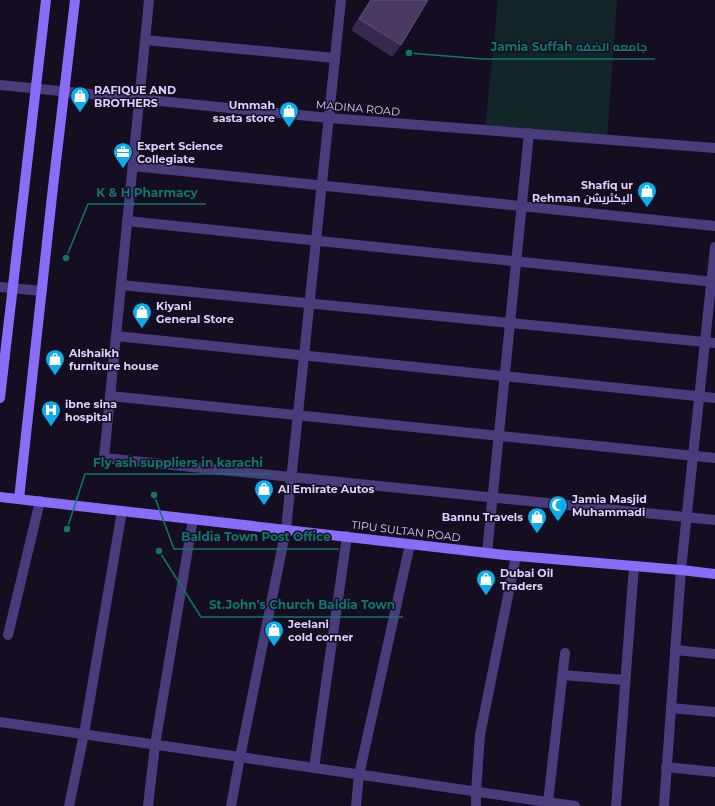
<svg xmlns="http://www.w3.org/2000/svg" width="715" height="806" viewBox="0 0 715 806" font-family="Montserrat,Cairo,sans-serif">
<style>
.green{fill:#12262a}
.lines{fill:none;stroke-linecap:round;stroke-linejoin:round}
.minor{stroke:#4a3b7d;stroke-width:10}
.tertiary{stroke:#4a3b7d;stroke-width:10}
.secondary{stroke:#896cf8;stroke-width:10}
.wall{fill:#37284e}
.building{fill:#483a61;stroke:#605179}
.labels{text-anchor:middle;stroke-width:3;stroke-linejoin:round;paint-order:stroke}
.poi-label{font-size:11px;font-weight:bold;fill:#ddd0fd;stroke:#150e21;text-anchor:start}
.street-label{font-size:11px;fill:#ddd0fd;stroke:#150e21}
.leader{fill:none;stroke:#0f766e;stroke-width:1.5}
.callout-dot{fill:#0f766e;stroke:#150e21;stroke-width:1.5}
.callout-label{font-size:12px;text-anchor:middle;font-weight:bold;fill:#0f766e;stroke:#150e21;stroke-width:3;stroke-linejoin:round;paint-order:stroke}
</style>
<rect width="100%" height="100%" fill="#150e21"/>
<path class="green" d="M498 0H617L607 139 485 129Z"/>
<g class="lines">
<g class="minor">
<path d="M149 0 104 458 715 520"/>
<path d="M145 40 335 58"/>
<path d="M133 166 715 226"/>
<path d="M127 221 715 282"/>
<path d="M121 285 715 343"/>
<path d="M0 287 42 291"/>
<path d="M116 336 715 398"/>
<path d="M110 396 715 458"/>
<path d="M487 553 529 133"/>
<path d="M8 635 40 501"/>
<path d="M675 650 715 654"/>
<path d="M563 675 625 680"/>
<path d="M671 708 715 712"/>
<path d="M0 722 575 806"/>
<path d="M666 767 715 772"/>
<path d="M314 768 347 536"/>
<path d="M548 802 565 653"/>
<path d="M69 806 84 734 122 511"/>
<path d="M148 806 155 745 193 519"/>
<path d="M231 806 240 757 286 529 341 0"/>
<path d="M356 806 359 775 410 544"/>
<path d="M476 806V791L480 735 516 556"/>
<path d="M616 806 634 566"/>
<path d="M664 806 681 570 715 247"/>
</g>
<path class="tertiary" d="M0 85 329 118 715 148"/>
<g class="secondary">
<path d="M0 398 46 0"/>
<path d="M0 497 505 555 681 570 715 574"/>
<path d="M19 499 53 187 75 0"/>
</g>
</g>
<path class="wall" d="M370 0H428L401 45 392 57 351 30Z"/>
<path class="building" d="M371 0H428L401 45 359 19Z"/>
<defs>
<g id="shop-pin" transform="scale(1)"><path d="M0 17L-7.5 6A9.5 9.5 0 1 1 7.5 6Z" fill="#0baded" stroke="#150e21"/><path d="M-5-2.5h2.3a2.7 3.5 0 0 1 5.4 0H5L5.5 6h-11ZM-1.5-2.5h3a1.5 2.3 0 0 0-3 0Z" fill="#fff"/></g>
<g id="office-pin" transform="scale(1)"><path d="M0 17L-7.5 6A9.5 9.5 0 1 1 7.5 6Z" fill="#0baded" stroke="#150e21"/><path d="M-6-3h4V-5.5h4V-3h4V5H-6ZM-1-4.5V-3h2v-1.5ZM-6 0V1H6V0Z" fill="#fff"/></g>
<g id="hospital-pin" transform="scale(1)"><path d="M0 17L-7.5 6A9.5 9.5 0 1 1 7.5 6Z" fill="#0baded" stroke="#150e21"/><path d="M-5-5h3v3.5h4V-5h3V5h-3V1.5h-4V5h-3Z" fill="#fff"/></g>
<g id="mosque-pin" transform="scale(1)"><path d="M0 17L-7.5 6A9.5 9.5 0 1 1 7.5 6Z" fill="#0baded" stroke="#150e21"/><path d="M3.5-4.9A6 6 0 1 0 3.5 4.9A5 5 0 1 1 3.5-4.9Z" fill="#fff"/></g>
</defs>
<g fill-rule="evenodd">
<use href="#shop-pin" x="80" y="96"/>
<use href="#shop-pin" x="289" y="111"/>
<use href="#office-pin" x="123" y="152"/>
<use href="#shop-pin" x="647" y="191"/>
<use href="#shop-pin" x="142" y="312"/>
<use href="#shop-pin" x="55" y="359"/>
<use href="#hospital-pin" x="51" y="410"/>
<use href="#shop-pin" x="264" y="489"/>
<use href="#mosque-pin" x="558" y="505"/>
<use href="#shop-pin" x="537" y="517"/>
<use href="#shop-pin" x="486" y="579"/>
<use href="#shop-pin" x="274" y="630"/>
</g>
<g class="labels">
<g class="poi-label">
<text x="94" y="94">RAFIQUE AND<tspan x="94" dy="13">BROTHERS</tspan></text>
<text x="275" y="109" text-anchor="end">Ummah<tspan x="275" dy="13">sasta store</tspan></text>
<text x="137" y="150">Expert Science<tspan x="137" dy="13">Collegiate</tspan></text>
<text x="633" y="189" text-anchor="end">Shafiq ur<tspan x="633" dy="13">Rehman الیکٹریشن</tspan></text>
<text x="156" y="310">Kiyani<tspan x="156" dy="13">General Store</tspan></text>
<text x="69" y="357">Alshaikh<tspan x="69" dy="13">furniture house</tspan></text>
<text x="65" y="408">ibne sina<tspan x="65" dy="13">hospital</tspan></text>
<text x="278" y="493">Al Emirate Autos</text>
<text x="572" y="503">Jamia Masjid<tspan x="572" dy="13">Muhammadi</tspan></text>
<text x="523" y="521" text-anchor="end">Bannu Travels</text>
<text x="500" y="577">Dubai Oil<tspan x="500" dy="13">Traders</tspan></text>
<text x="288" y="628">Jeelani<tspan x="288" dy="13">cold corner</tspan></text>
</g>
<g class="street-label">
<text transform="translate(358 108) rotate(5)" y="4">MADINA ROAD</text>
<text transform="translate(406 531) rotate(7)" y="4">TIPU SULTAN ROAD</text>
</g>
</g>
<path class="leader" d="M409 53L483 59H655M66 258L88 204H206M67 529L85 474H271M154 495L174 549H339M159 551L201 617H403"/>
<g class="callout-dot">
<circle cx="409" cy="53" r="4"/>
<circle cx="66" cy="258" r="4"/>
<circle cx="67" cy="529" r="4"/>
<circle cx="154" cy="495" r="4"/>
<circle cx="159" cy="551" r="4"/>
</g>
<g class="callout-label">
<text x="569" y="51">Jamia Suffah جامعه الصّفه</text>
<text x="147" y="197">K &amp; H Pharmacy</text>
<text x="178" y="467">Fly ash suppliers in karachi</text>
<text x="256" y="541">Baldia Town Post Office</text>
<text x="302" y="609">St.John's Church Baldia Town</text>
</g>
</svg>
